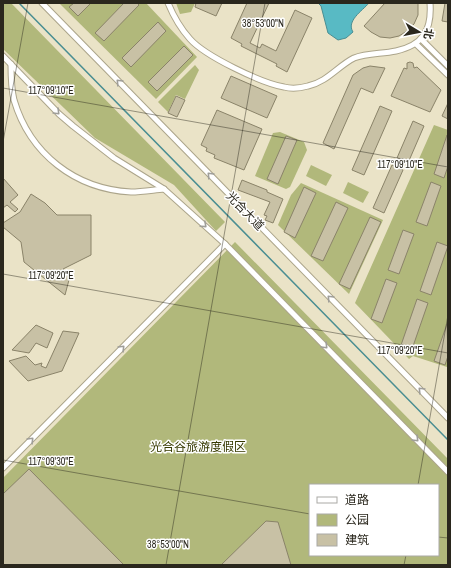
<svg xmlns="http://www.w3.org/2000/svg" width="451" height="568" viewBox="0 0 451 568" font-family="'Archivo Narrow','Noto Sans SC',sans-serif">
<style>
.green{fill:#b1b87b;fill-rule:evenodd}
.water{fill:#58bac4;stroke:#4a8e92}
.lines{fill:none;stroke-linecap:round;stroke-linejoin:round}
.stream{stroke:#4a8e92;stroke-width:1.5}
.building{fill:#c8c1a5;stroke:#8a8369}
.minor-casing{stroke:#aca58b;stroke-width:7}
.minor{stroke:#fff;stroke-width:5}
.oneway{stroke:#9f9e99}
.ticks{fill:none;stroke:#2a271d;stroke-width:1;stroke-opacity:0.45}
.labels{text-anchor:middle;stroke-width:3;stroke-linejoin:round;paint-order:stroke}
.street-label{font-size:12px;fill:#2a271d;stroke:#fff}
.park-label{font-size:12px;fill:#363901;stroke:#fff}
.ticks-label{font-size:10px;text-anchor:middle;fill:#2a271d;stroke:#fff;stroke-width:3;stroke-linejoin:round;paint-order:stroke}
</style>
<rect width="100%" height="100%" fill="#eae3c7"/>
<g class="green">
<path d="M3 3H11L225 222 216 231 174 185 95 138 3 49Z"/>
<path d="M59 3H146L197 57 156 99Z"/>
<path d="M176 3H195L191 12 180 14Z"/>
<path d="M195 65 199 70 185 99 176 95 168 112 158 102Z"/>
<path d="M434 125 448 130V364L447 367 413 356 409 359 355 303Z"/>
<path d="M280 132 304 142 307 150 290 187 286 189 255 176 273 133Z"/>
<path d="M311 165 332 175 326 186 306 176Z"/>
<path d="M348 182 369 192 363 203 343 193Z"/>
<path d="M301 183 383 220 349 294 278 225 291 195Z"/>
<path d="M235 242 448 459V565H3V478ZM310 485H438V555H310Z"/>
</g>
<path class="water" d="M318 3H369C362 11 346 21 353 32L346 38 338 40 328 33 321 6Z"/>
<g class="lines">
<path class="stream" d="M19 3 448 440"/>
</g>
<g class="building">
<path d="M74 3H91L78 16 69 7Z"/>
<path d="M124 3H137L139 5 104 41 95 33Z"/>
<path d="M196 3H222L216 16 195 7Z"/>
<path d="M247 3H269L250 43 260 48 262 44 276 51 295 10 312 18 287 72 276 66 277 64 241 46 242 44 231 38Z"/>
<path d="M385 3H418V15L414 24 407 31 399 36 390 38 380 37 371 32 364 26Z"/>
<path d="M445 3H448V22L442 21Z"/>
<path d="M158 22 166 31 131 67 122 58Z"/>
<path d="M184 46 193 55 157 91 148 82Z"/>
<path d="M410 62 413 63 414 68 417 67 441 90 430 112 391 96 404 68 407 69V63Z"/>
<path d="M370 66 385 68 373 93 361 88 334 149 323 143 353 75 363 68Z"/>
<path d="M231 76 277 96 267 118 221 98Z"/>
<path d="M176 96 185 100 177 117 168 113Z"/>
<path d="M448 103V119L442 116Z"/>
<path d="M380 106 392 111 364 175 352 170Z"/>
<path d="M217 110 262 129 244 170 214 158 215 155 206 151 207 148 201 145Z"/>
<path d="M413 121 424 126 408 163 397 158Z"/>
<path d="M447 135 448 166 444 178 434 174Z"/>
<path d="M286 136 297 140 278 184 267 179Z"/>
<path d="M392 165 403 170 384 213 373 208Z"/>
<path d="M3 178 18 195 10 202 18 209 15 212 7 205 3 208Z"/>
<path d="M242 180 267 190V192L283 199 273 223 265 220 267 216 264 215 270 202 238 190Z"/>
<path d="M431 182 441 186 427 226 416 222Z"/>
<path d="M304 187 316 193 295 238 284 232Z"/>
<path d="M31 194 45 203 57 215H91V255L63 269 70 276 65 295 24 262 21 242 3 227V223L20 212Z"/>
<path d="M336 202 348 208 323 261 311 256Z"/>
<path d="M370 217 381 222 350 289 339 284Z"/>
<path d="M403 230 414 234 399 274 388 270Z"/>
<path d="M437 242 448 246 431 295 420 291Z"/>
<path d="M386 279 397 283 382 323 371 319Z"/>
<path d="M417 299 428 303 411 352 400 348Z"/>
<path d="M447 324 448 356 445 365 434 361Z"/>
<path d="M36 325 53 333 47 348 36 343 29 353 12 350Z"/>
<path d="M63 331 79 333 62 371 28 381 9 361 26 356 35 365 42 363 41 366 46 368Z"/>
<path d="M29 469 124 565H3V494Z"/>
<path d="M266 521 278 522 291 565H221Z"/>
</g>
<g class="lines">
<g class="minor-casing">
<g id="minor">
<path d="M42 3 448 418"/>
<path d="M168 3C173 15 181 29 190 39 205 56 261 83 284 87 291 89 301 88 308 86 327 82 338 66 354 58 367 53 382 54 396 51 423 45 432 30 430 3"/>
<path d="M421 39 448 66"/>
<path d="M416 44 448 75"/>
<path d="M3 56 59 114 73 126 114 158 164 189 225 244 448 472"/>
<path d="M11 64C11 76 11 88 14 100 30 154 75 189 131 192 142 192 153 190 164 189"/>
<path d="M3 468 225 244"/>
</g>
</g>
<use href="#minor" class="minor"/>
</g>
<defs><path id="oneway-chevron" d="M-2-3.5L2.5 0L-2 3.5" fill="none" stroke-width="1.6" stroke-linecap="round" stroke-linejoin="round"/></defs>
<g class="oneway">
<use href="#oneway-chevron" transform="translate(119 82) rotate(-134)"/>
<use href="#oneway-chevron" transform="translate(57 112) rotate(45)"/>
<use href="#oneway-chevron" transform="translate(210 175) rotate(-134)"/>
<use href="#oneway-chevron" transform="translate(204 225) rotate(42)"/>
<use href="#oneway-chevron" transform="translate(330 298) rotate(-134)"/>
<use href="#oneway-chevron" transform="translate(325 346) rotate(46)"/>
<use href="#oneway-chevron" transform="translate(122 348) rotate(-45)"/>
<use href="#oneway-chevron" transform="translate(421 390) rotate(-134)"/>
<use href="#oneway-chevron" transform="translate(416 439) rotate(46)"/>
<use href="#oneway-chevron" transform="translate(31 440) rotate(-45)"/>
</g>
<path class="ticks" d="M3 88 448 167M3 142 28 3M3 274 448 353M3 460 310 514M418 485 448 315M438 537 448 538M166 565 265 3M404 565 406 555"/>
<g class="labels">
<g class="street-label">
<text transform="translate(245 211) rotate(46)" y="4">光合大道</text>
</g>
<g class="park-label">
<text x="198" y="451">光合谷旅游度假区</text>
</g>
</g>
<g class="ticks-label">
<text x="263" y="27">38°53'00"N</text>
<text x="51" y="94">117°09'10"E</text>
<text x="400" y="168">117°09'10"E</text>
<text x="51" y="279">117°09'20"E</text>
<text x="400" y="354">117°09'20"E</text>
<text x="51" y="465">117°09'30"E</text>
<text x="168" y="548">38°53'00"N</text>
</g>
<rect width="451" height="568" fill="none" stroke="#2a271d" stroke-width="8"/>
<rect x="309" y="484" width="130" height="72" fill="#ffffff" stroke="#aaa9a5"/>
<rect x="317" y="497" width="20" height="6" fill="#ffffff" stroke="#aaa9a5"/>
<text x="345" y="504" font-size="12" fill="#2a271d">道路</text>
<rect x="317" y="514" width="20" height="12" fill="#b1b87b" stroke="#aaa9a5"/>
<text x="345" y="524" font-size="12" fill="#2a271d">公园</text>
<rect x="317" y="534" width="20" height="12" fill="#c8c1a5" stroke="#aaa9a5"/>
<text x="345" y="544" font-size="12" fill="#2a271d">建筑</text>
<g transform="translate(419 32) rotate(100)" stroke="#ffffff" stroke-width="3" paint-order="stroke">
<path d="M0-3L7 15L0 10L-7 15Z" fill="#2a271d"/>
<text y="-6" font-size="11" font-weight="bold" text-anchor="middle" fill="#2a271d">北</text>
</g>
</svg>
